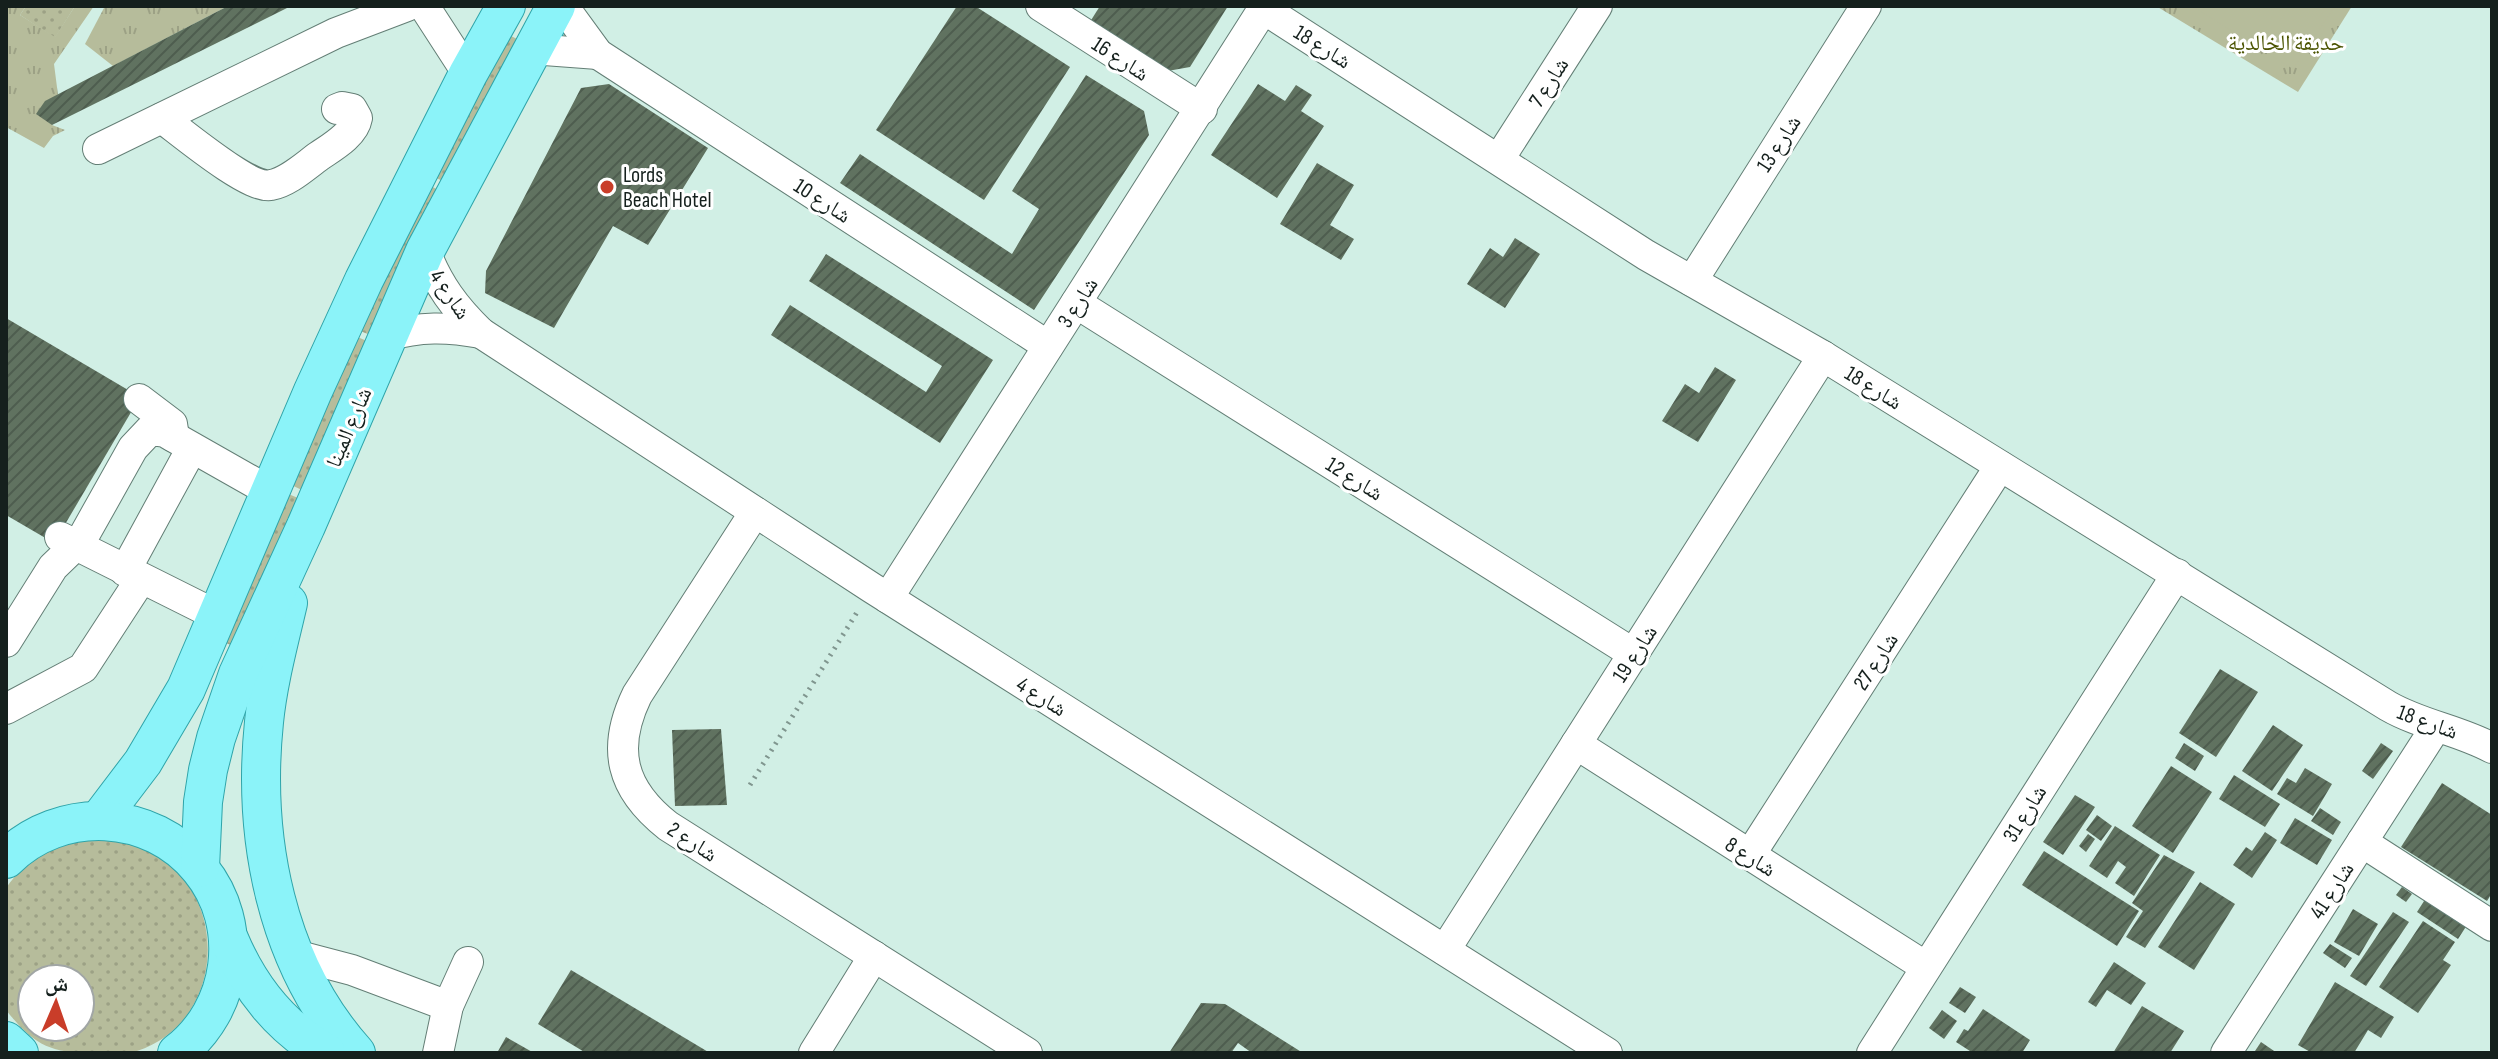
<svg xmlns="http://www.w3.org/2000/svg" width="2498" height="1059" viewBox="0 0 2498 1059" font-family="'Sofia Sans Condensed','Noto Naskh Arabic',sans-serif">
<style>
.grass{fill:url(#grass-dots);fill-rule:evenodd}
.park{fill:url(#park-tufts)}
.pitch{fill:#b6bc9b}
.building{fill:url(#building-hatch)}
.lines{fill:none;stroke-linecap:round;stroke-linejoin:round}
.minor-casing{stroke:#637e75;stroke-width:32}
.major-casing{stroke:#2fa4a9;stroke-width:40}
.path{stroke:#80968f;stroke-width:5;stroke-dasharray:2 6;stroke-linecap:butt}
.minor{stroke:#fff;stroke-width:30}
.major{stroke:#8bf3f9;stroke-width:38}
.poi-dot{fill:#c93d29;stroke:#fff;stroke-width:3}
.labels{text-anchor:middle;stroke-width:6;stroke-linejoin:round;paint-order:stroke}
.park-label{font-size:22px;fill:#4b5402;stroke:#fff}
.street-label{font-size:22px;fill:#15201d;stroke:#fff}
.poi-label{font-size:22px;fill:#15201d;stroke:#fff;text-anchor:start}
</style>
<defs>
<pattern id="grass-dots" width="8" height="8" patternUnits="userSpaceOnUse" patternTransform="scale(2)"><rect width="8" height="8" fill="#b6bc9b"/><path d="M2 2h.1M6 6h.1" fill="none" stroke="#9ca185" stroke-width="1.8" stroke-linecap="round"/></pattern>
<pattern id="park-tufts" width="24" height="20" patternUnits="userSpaceOnUse" patternTransform="scale(2)"><rect width="24" height="20" fill="#b6bc9b"/><path d="M3 7l-1-3M5 7V3M7 7l1-3M15 17l-1-3M17 17v-4M19 17l1-3" fill="none" stroke="#9ca185"/></pattern>
<pattern id="building-hatch" width="6" height="6" patternUnits="userSpaceOnUse" patternTransform="scale(2)"><rect width="6" height="6" fill="#607260"/><path d="M-1 1l2-2M0 6l6-6M5 7l2-2" fill="none" stroke="#4e5d4f"/></pattern>
</defs>
<rect width="100%" height="100%" fill="#d1efe5"/>
<g class="grass">
<path d="M26 6H75L55 38 20 15Z"/>
<path d="M507 34 519 40 446 183 433 176Z"/>
<path d="M429 185 440 191 370 335 358 330Z"/>
<path d="M355 336 367 341 302 490 289 484Z"/>
<path d="M286 493 298 498 235 647 224 642Z"/>
<path d="M87 839C107 840 128 840 147 849 231 890 228 1021 137 1051 124 1056 108 1053 94 1053 49 1053 34 1045 6 1010V888C29 856 51 849 87 839ZM32 979H80V1027H32Z"/>
</g>
<g class="park">
<path d="M9 6H26L20 15 55 37 75 6H94L54 64 58 95 52 125 65 130 53 136 44 148 6 127V10Z"/>
<path d="M105 6H228L113 66 85 44Z"/>
<path d="M2156 6H2352L2298 92Z"/>
</g>
<path class="pitch" d="M2192 6H2335L2293 69Z"/>
<g class="building">
<path d="M228 6H291L52 125 36 114 45 101Z"/>
<path d="M957 6H975L1070 67 984 200 876 130Z"/>
<path d="M1100 6H1228L1190 67 1162 72 1088 25Z"/>
<path d="M1086 75 1144 111 1149 135 1034 310 840 183 860 154 1012 254 1039 209 1012 191Z"/>
<path d="M609 84 708 148 648 245 613 226 554 328 485 293 486 271 581 88Z"/>
<path d="M1258 84 1285 101 1296 85 1312 95 1301 111 1324 126 1277 198 1211 155Z"/>
<path d="M1317 163 1354 185 1330 225 1354 239 1341 260 1280 224Z"/>
<path d="M1515 238 1540 254 1505 308 1467 284 1490 248 1503 257Z"/>
<path d="M826 254 993 360 940 443 771 335 790 305 926 392 942 366 809 281Z"/>
<path d="M6 318 140 397 54 543 6 515Z"/>
<path d="M1715 367 1736 380 1698 442 1662 421 1685 384 1699 393Z"/>
<path d="M2220 669 2258 692 2216 757 2179 733Z"/>
<path d="M2273 725 2303 745 2272 791 2242 771Z"/>
<path d="M721 729 727 805 675 806 672 730Z"/>
<path d="M2184 743 2204 756 2195 771 2175 758Z"/>
<path d="M2381 743 2393 751 2373 779 2362 771Z"/>
<path d="M2171 766 2212 792 2173 853 2132 826Z"/>
<path d="M2305 768 2332 784 2313 816 2277 794 2287 778 2296 783Z"/>
<path d="M2234 775 2280 804 2265 827 2219 799Z"/>
<path d="M2442 783 2492 815V893L2487 901 2401 847Z"/>
<path d="M2075 795 2095 807 2063 855 2043 842Z"/>
<path d="M2320 808 2341 822 2333 835 2311 821Z"/>
<path d="M2097 815 2112 826 2101 841 2086 830Z"/>
<path d="M2295 818 2332 840 2317 865 2280 843Z"/>
<path d="M2115 826 2160 855 2134 896 2115 883 2126 867 2118 861 2107 878 2089 866Z"/>
<path d="M2265 832 2277 840 2252 878 2233 865 2246 847 2252 851Z"/>
<path d="M2088 834 2095 839 2086 852 2079 846Z"/>
<path d="M2044 851 2139 911 2117 946 2022 885Z"/>
<path d="M2164 855 2195 872 2145 948 2126 937 2143 911 2132 903Z"/>
<path d="M2200 882 2235 904 2194 970 2158 947Z"/>
<path d="M2402 887 2412 894 2406 902 2396 895Z"/>
<path d="M2426 898 2467 925 2458 939 2417 912Z"/>
<path d="M2353 909 2378 924 2359 956 2334 942Z"/>
<path d="M2393 912 2409 922 2366 986 2350 976Z"/>
<path d="M2423 921 2455 942 2443 960 2451 965 2418 1013 2379 987Z"/>
<path d="M2330 944 2352 958 2345 968 2323 953Z"/>
<path d="M2114 962 2146 983 2131 1005 2107 990 2096 1007 2088 1002Z"/>
<path d="M571 970 710 1053H586L538 1024Z"/>
<path d="M2335 982 2394 1017 2381 1038 2368 1030 2354 1053H2312L2298 1045Z"/>
<path d="M1960 987 1976 997 1965 1013 1949 1003Z"/>
<path d="M1201 1003 1225 1004 1303 1053H1252L1238 1043 1231 1053H1169Z"/>
<path d="M2142 1006 2184 1031 2170 1053H2113Z"/>
<path d="M1983 1009 2030 1040 2022 1053H1973L1956 1042 1964 1029 1968 1031Z"/>
<path d="M1942 1010 1957 1021 1944 1039 1929 1028Z"/>
<path d="M506 1037 534 1053H497Z"/>
<path d="M2261 1042 2277 1053 2255 1051Z"/>
</g>
<g class="lines">
<g class="minor-casing">
<g id="minor">
<path d="M424 6 468 74"/>
<path d="M563 6 598 54 1048 346"/>
<path d="M1041 6 1202 109"/>
<path d="M1264 9 1646 255 1823 356 2388 706C2421 725 2459 730 2492 748"/>
<path d="M531 49 598 54"/>
<path d="M162 118C181 132 250 190 271 185 288 182 305 166 319 156 332 147 354 135 357 118L352 109 342 107 337 109"/>
<path d="M98 149 336 33 407 6"/>
<path d="M1499 159 1597 6"/>
<path d="M425 251C438 285 455 308 481 333L872 588 1607 1053"/>
<path d="M1692 281 1866 6"/>
<path d="M1076 303 1634 654"/>
<path d="M387 336C420 326 448 327 481 333"/>
<path d="M139 399 172 424 174 437"/>
<path d="M755 512 637 695C611 749 621 789 668 826L1027 1053"/>
<path d="M60 537 216 615"/>
<path d="M125 571 192 448"/>
<path d="M888 598 1265 6"/>
<path d="M6 642 53 567 82 539 133 448 150 430 165 432 269 491"/>
<path d="M6 709 83 668 141 579"/>
<path d="M1576 744 1926 967"/>
<path d="M2362 842 2492 926"/>
<path d="M1750 855 2000 466"/>
<path d="M1445 950 1823 356"/>
<path d="M295 955 352 970 448 1006"/>
<path d="M438 1053 448 1006 468 962"/>
<path d="M814 1053 874 956"/>
<path d="M1872 1053 2177 574"/>
<path d="M2226 1053 2436 727"/>
</g>
</g>
<g class="major-casing">
<g id="major">
<path d="M288 603C279 642 268 682 264 722 252 838 276 964 356 1053"/>
<path d="M99 820 143 762 186 689 313 391 364 280 468 74 506 6"/>
<path d="M6 859C60 805 152 809 200 869 246 925 234 1010 177 1053"/>
<path d="M200 868 203 802 208 770 216 738 238 674 306 526 425 251 556 6"/>
<path d="M229 939C249 987 280 1027 326 1053"/>
<path d="M6 1041 19 1053"/>
</g>
</g>
<path class="path" d="M750 785 859 609"/>
<use href="#minor" class="minor"/>
<use href="#major" class="major"/>
</g>
<circle class="poi-dot" cx="607" cy="187" r="8"/>
<g class="labels">
<g class="park-label">
<text x="2286" y="50">حديقة الخالدية</text>
</g>
<g class="street-label">
<text transform="translate(1323 46) rotate(32)" y="8">شارع 18</text>
<text transform="translate(1121 58) rotate(33)" y="8">شارع 16</text>
<text transform="translate(1548 82) rotate(-57)" y="8">شارع 7</text>
<text transform="translate(1778 143) rotate(-57)" y="8">شارع 13</text>
<text transform="translate(823 200) rotate(33)" y="8">شارع 10</text>
<text transform="translate(451 294) rotate(56)" y="8">شارع 4</text>
<text transform="translate(1077 302) rotate(-57)" y="8">شارع 3</text>
<text transform="translate(1874 387) rotate(32)" y="8">شارع 18</text>
<text transform="translate(348 427) rotate(-67)" y="8">شارع المينا</text>
<text transform="translate(1355 478) rotate(32)" y="8">شارع 12</text>
<text transform="translate(1634 653) rotate(-57)" y="8">شارع 19</text>
<text transform="translate(1875 661) rotate(-57)" y="8">شارع 27</text>
<text transform="translate(1042 696) rotate(32)" y="8">شارع 4</text>
<text transform="translate(2428 721) rotate(20)" y="8">شارع 18</text>
<text transform="translate(2024 813) rotate(-58)" y="8">شارع 31</text>
<text transform="translate(693 841) rotate(33)" y="8">شارع 2</text>
<text transform="translate(1751 856) rotate(32)" y="8">شارع 8</text>
<text transform="translate(2331 890) rotate(-57)" y="8">شارع 41</text>
</g>
<g class="poi-label">
<text x="623" y="182">Lords<tspan x="623" dy="25">Beach Hotel</tspan></text>
</g>
</g>
<rect width="2498" height="1059" fill="none" stroke="#15201d" stroke-width="16"/>
<g transform="translate(56 1003) rotate(2)"><circle r="38" fill="#ffffff" stroke="#a1a6a5" stroke-width="2"/>
<path d="M0-6L14 30L0 20L-14 30Z" fill="#c93d29"/>
<text y="-12" font-size="22" font-weight="bold" text-anchor="middle" fill="#15201d">ش</text>
</g>
</svg>
